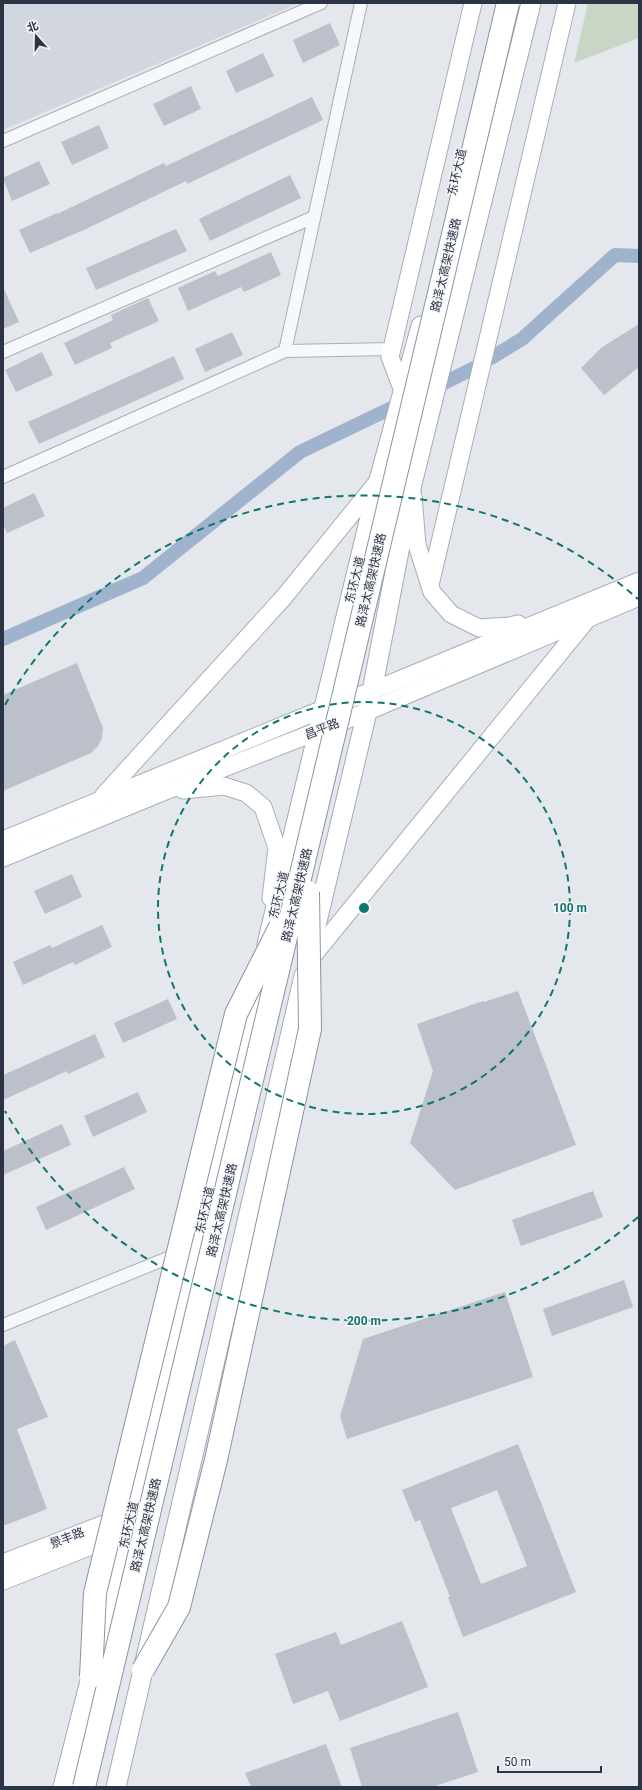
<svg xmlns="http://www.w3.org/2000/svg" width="642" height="1790" viewBox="0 0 642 1790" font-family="Roboto,'Noto Sans SC',sans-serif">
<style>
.built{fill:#d2d6de}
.green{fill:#c9d6c5}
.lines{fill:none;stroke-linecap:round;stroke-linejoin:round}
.canal{stroke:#9fb4cc;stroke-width:14}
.building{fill:#bbc0ca;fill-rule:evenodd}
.street-casing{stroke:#a9aeb7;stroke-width:14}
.secondary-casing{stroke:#a9aeb7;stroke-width:19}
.primary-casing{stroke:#a3abb8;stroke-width:21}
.street{stroke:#f7f8fa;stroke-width:12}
.secondary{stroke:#fff;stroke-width:17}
.primary{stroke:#fff;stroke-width:19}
.highway-bridge-casing{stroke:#8b94a3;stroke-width:24;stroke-linecap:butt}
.highway-bridge{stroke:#fff;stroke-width:22}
.ring{fill:none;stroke:#0f766e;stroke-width:2;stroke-dasharray:7 5}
.labels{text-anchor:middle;stroke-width:3;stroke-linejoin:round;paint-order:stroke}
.street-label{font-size:12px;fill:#2b3445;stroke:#f4f6f9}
.centre{fill:#0f766e;stroke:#f4f6f9;stroke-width:2}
.ring-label{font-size:12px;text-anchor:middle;font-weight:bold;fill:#0f766e;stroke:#f4f6f9;stroke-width:3;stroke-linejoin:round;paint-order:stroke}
</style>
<rect width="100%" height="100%" fill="#e4e7ec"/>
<path class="built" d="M3 3H299L3 130Z"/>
<path class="green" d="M588 3H639V38L574 63Z"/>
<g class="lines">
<g class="canal">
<path d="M491 358 522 339 615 255 639 256"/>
<path d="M430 390 474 368"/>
<path d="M3 639 143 578 300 452 406 401"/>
</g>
</g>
<g class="building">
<path d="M330 23 340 45 303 63 293 40Z"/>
<path d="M263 53 274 76 236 93 226 71Z"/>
<path d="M191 86 201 109 164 126 153 104Z"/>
<path d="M312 97 323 120 187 184 186 181 86 229 30 253 19 230 57 213V214L164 163 166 166Z"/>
<path d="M99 125 109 148 72 165 61 142Z"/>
<path d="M39 161 50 184 12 201 3 178Z"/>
<path d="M290 175 301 198 210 241 199 219Z"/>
<path d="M176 229 187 251 96 290 86 268Z"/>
<path d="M271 252 281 275 244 292 241 287 188 311 178 288 215 271 218 276Z"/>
<path d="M3 287 19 322 3 329Z"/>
<path d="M148 298 159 321 110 343 112 348 75 365 64 343 113 320 111 315Z"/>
<path d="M639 324V367L604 395 581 368 601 348Z"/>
<path d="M232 332 243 355 205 372 195 349Z"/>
<path d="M42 352 53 375 16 392 5 370Z"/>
<path d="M174 356 184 379 39 444 28 422Z"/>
<path d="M34 493 45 516 7 533 3 524V508Z"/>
<path d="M77 663 103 728 102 738 98 746 91 753 3 791V695Z"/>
<path d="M72 874 82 897 45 914 34 891Z"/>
<path d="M102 925 112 947 75 965 73 962 23 985 13 962 50 945 52 948Z"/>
<path d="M518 991 576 1145 455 1190 410 1143 433 1071 417 1024 483 1001 484 1002Z"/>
<path d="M168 999 177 1019 123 1043 114 1023Z"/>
<path d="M95 1034 105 1057 68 1074 67 1071 3 1100V1075Z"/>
<path d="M138 1092 147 1112 93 1137 84 1116Z"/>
<path d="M62 1124 71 1145 3 1175V1151Z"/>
<path d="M124 1167 135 1189 46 1230 36 1207Z"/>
<path d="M593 1191 603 1217 521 1246 512 1220Z"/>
<path d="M624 1280 633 1307 552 1336 543 1309Z"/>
<path d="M505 1292 533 1377 347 1439 340 1416 363 1339Z"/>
<path d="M15 1340 48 1417 17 1429 47 1509 3 1526V1346Z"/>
<path d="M518 1444 576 1592 463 1637 448 1597H450L420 1520 415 1522 402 1490ZM497 1490 527 1566 481 1584 451 1508Z"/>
<path d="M402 1621 428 1687 340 1721 328 1691 293 1704 275 1654 336 1632 341 1645Z"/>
<path d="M458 1712 478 1772 432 1787H362L350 1748Z"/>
<path d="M326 1744 342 1787H251L245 1773Z"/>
</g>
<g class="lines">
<g class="street-casing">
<g id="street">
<path d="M3 141 321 3"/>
<path d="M285 351 361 3"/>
<path d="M3 352 314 217"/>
<path d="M3 477 285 351 392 349"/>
<path d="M3 1325 180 1253"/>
</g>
</g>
<g class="secondary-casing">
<g id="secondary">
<path d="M403 391 390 357 473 3"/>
<path d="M413 496 417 545 432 592 451 614 479 628 510 626 518 624"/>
<path d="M430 585 567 3"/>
<path d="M183 790 224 786 246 793 263 807 277 848 271 898"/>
<path d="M104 795 284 597 379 480"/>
<path d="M3 840 323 709 372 691 639 581"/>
<path d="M3 858 163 792 366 712 639 597"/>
<path d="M307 963 585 622"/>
<path d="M3 1563 122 1517"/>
<path d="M3 1581 116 1536"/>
</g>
</g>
<g class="primary-casing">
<g id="primary">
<path d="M313 938 372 691 412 484 531 3"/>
<path d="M267 944 379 480 421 326"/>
<path d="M63 1787 128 1532 258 982"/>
<path d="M116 1787 304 976"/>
</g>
</g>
<use href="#street" class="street"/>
<use href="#secondary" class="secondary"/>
<use href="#primary" class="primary"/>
<g class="highway-bridge-casing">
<g id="highway-bridge">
<path d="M143 1670 179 1607 216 1460 310 1029 308 892"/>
<path d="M91 1677 95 1593 236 1014 280 927"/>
<path d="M84 1787 508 3"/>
</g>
</g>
<use href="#highway-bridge" class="highway-bridge"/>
</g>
<g class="ring">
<circle cx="364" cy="908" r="206"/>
<path d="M638 1217A413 413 0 0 1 5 1111M5 705A413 413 0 0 1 638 599"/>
</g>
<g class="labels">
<g class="street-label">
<text transform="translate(457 172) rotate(-77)" y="4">东环大道</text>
<text transform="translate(446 265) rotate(-77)" y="4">路泽太高架快速路</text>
<text transform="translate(355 580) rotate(-76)" y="4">东环大道</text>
<text transform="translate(371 580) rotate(-77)" y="4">路泽太高架快速路</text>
<text transform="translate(322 729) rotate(-21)" y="4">昌平路</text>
<text transform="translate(279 895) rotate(-76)" y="4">东环大道</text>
<text transform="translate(297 895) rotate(-77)" y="4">路泽太高架快速路</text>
<text transform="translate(205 1210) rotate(-77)" y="4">东环大道</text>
<text transform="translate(222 1210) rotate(-77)" y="4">路泽太高架快速路</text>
<text transform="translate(129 1525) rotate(-77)" y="4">东环大道</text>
<text transform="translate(146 1525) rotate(-77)" y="4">路泽太高架快速路</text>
<text transform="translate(67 1538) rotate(-21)" y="4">景丰路</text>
</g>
</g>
<circle cx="364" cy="908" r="6" class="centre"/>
<g class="ring-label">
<text x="570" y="912">100 m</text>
<text x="364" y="1325">200 m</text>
</g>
<rect width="642" height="1790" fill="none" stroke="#2b3445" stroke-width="8"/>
<g transform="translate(36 36) rotate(340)" stroke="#f4f6f9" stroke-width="3" paint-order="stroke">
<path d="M0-3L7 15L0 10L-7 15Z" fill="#2b3445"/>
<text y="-6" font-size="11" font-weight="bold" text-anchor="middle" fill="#2b3445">北</text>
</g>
<path d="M498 1766v6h103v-6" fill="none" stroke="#2b3445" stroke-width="2"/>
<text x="504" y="1766" font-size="12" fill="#2b3445" stroke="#f4f6f9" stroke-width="3" paint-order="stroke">50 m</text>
</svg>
